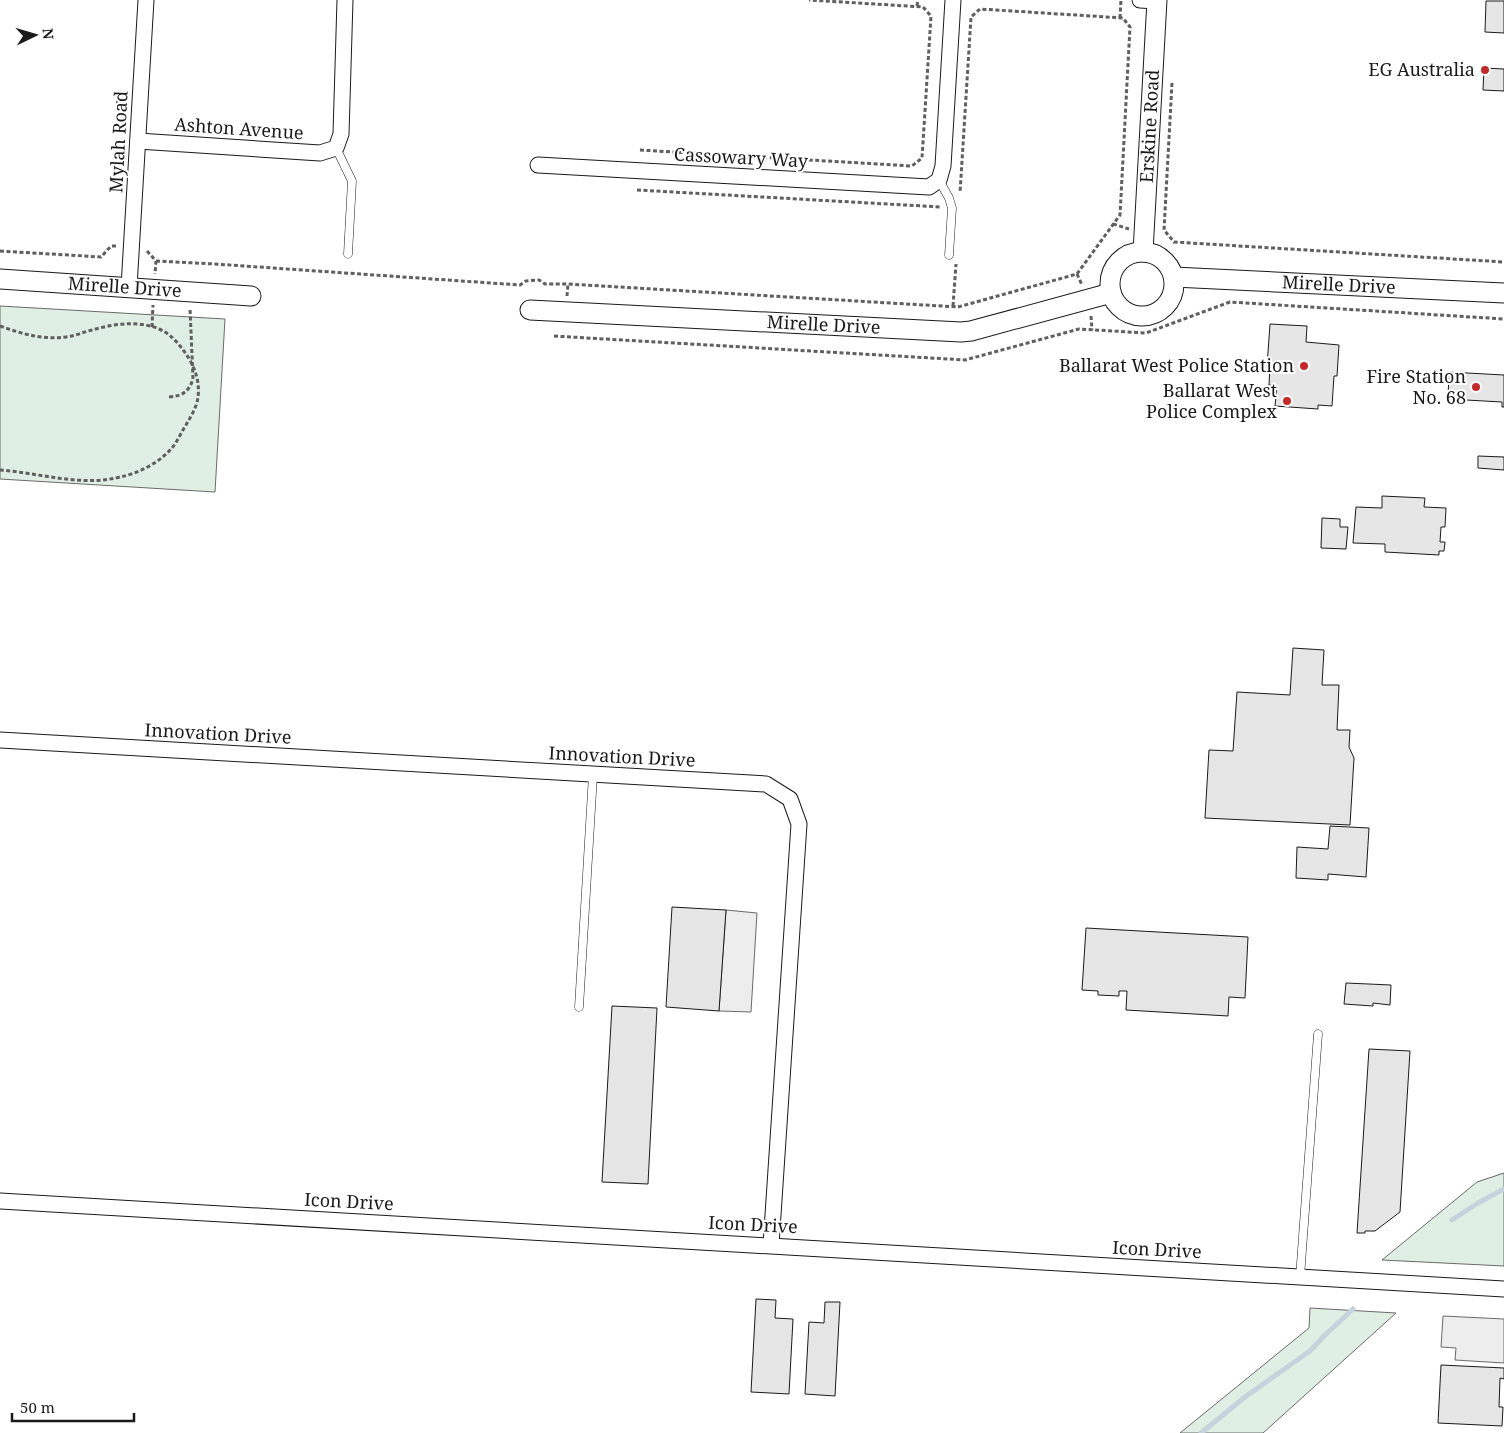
<svg xmlns="http://www.w3.org/2000/svg" width="1504" height="1433" viewBox="0 0 1504 1433" font-family="'Noto Serif',serif">
<style>
.green{fill:#e0efe3;stroke:#6a6a6a}
.parking{fill:#ededed;stroke:#6a6a6a}
.lines{fill:none;stroke-linecap:round;stroke-linejoin:round}
.stream{stroke:#c6d2dc;stroke-width:5}
.building{fill:#e6e6e6;stroke:#1a1a1a}
.service-casing{stroke:#1a1a1a;stroke-width:9}
.minor-casing{stroke:#1a1a1a;stroke-width:17}
.tertiary-casing{stroke:#1a1a1a;stroke-width:21}
.path{stroke:#5f5f5f;stroke-width:3;stroke-dasharray:4 2.5;stroke-linecap:butt}
.service{stroke:#fff;stroke-width:8}
.minor{stroke:#fff;stroke-width:15}
.tertiary{stroke:#fff;stroke-width:19}
.poi-dot{fill:#c62828;stroke:#fff;stroke-width:2}
.labels{text-anchor:middle;stroke-width:4;stroke-linejoin:round;paint-order:stroke}
.poi-label{font-size:18px;fill:#1a1a1a;stroke:#fff;text-anchor:end}
.street-label{font-size:18px;fill:#1a1a1a;stroke:#fff}
</style>
<rect width="100%" height="100%" fill="#fff"/>
<g class="green">
<path d="M0 306 225 319 215 492 0 479Z"/>
<path d="M1504 1173V1266L1382 1260 1477 1182Z"/>
<path d="M1310 1308 1396 1313 1263 1433H1180L1309 1328Z"/>
</g>
<g class="parking">
<path d="M726 910 757 913 751 1012 719 1011Z"/>
<path d="M1443 1316 1504 1319V1363L1455 1360 1456 1348 1441 1347Z"/>
</g>
<g class="lines">
<g class="stream">
<path d="M1452 1220 1478 1203 1504 1189"/>
<path d="M1201 1433 1245 1397 1310 1351 1325 1335 1353 1309"/>
</g>
</g>
<g class="building">
<path d="M1486 1H1504V33L1485 32Z"/>
<path d="M1484 68 1504 69V91L1483 90Z"/>
<path d="M1270 324 1307 326 1306 342 1339 345 1337 376H1334L1332 406 1318 405V409L1275 406 1277 386 1269 385 1270 366H1267Z"/>
<path d="M1449 372 1504 375V407H1502V402L1448 399Z"/>
<path d="M1478 456 1504 457V470L1478 468Z"/>
<path d="M1382 496 1425 498 1424 507 1446 508 1445 527H1441L1440 542H1445L1444 551H1439V555L1385 552V544L1353 543 1356 507 1382 508Z"/>
<path d="M1322 518 1340 519V527H1348L1346 549 1321 548Z"/>
<path d="M1293 648 1324 650 1322 685H1339L1337 730H1350L1349 747 1354 758 1350 825 1205 818 1209 750 1233 751 1237 692 1290 695Z"/>
<path d="M1330 826 1369 828 1366 877 1328 874V880L1296 878 1297 847 1328 849Z"/>
<path d="M672 907 726 910 719 1011 666 1007Z"/>
<path d="M1086 928 1248 937 1245 998 1229 997 1228 1016 1126 1010 1127 991H1119V996L1098 995V991L1082 990Z"/>
<path d="M1346 983 1391 985 1390 1005 1373 1003V1006L1344 1004Z"/>
<path d="M612 1006 657 1008 648 1184 602 1182Z"/>
<path d="M1369 1049 1410 1051 1400 1212 1375 1231H1365V1233H1357Z"/>
<path d="M756 1299 776 1300 775 1318 793 1319 789 1394 751 1392Z"/>
<path d="M825 1302H840L835 1396 805 1394 809 1322 824 1323Z"/>
<path d="M1441 1365 1504 1368V1379L1500 1378 1499 1407H1503L1502 1426 1438 1423Z"/>
</g>
<g class="lines">
<g class="service-casing">
<g id="service">
<path d="M336 148 352 181 348 254"/>
<path d="M939 180 949 198 952 208 949 255"/>
<path d="M579 1007 593 775"/>
<path d="M1300 1277 1318 1034"/>
</g>
</g>
<g class="minor-casing">
<g id="minor">
<path d="M1140 0 1157 1"/>
<path d="M138 141 320 153 336 148 341 134 345 0"/>
<path d="M538 165 929 187 939 180 943 166 953 0"/>
<path d="M129 287 146 0"/>
<path d="M0 740 766 784 790 799 799 824 771 1245"/>
<path d="M0 1201 1504 1289"/>
</g>
</g>
<g class="tertiary-casing">
<g id="tertiary">
<circle cx="1142" cy="284" r="32"/>
<path id="s1" d="M1143 252 1157 0"/>
<path id="s2" d="M1174 277 1504 293"/>
<path id="s3" d="M0 279 251 296"/>
<path id="s4" d="M530 310 961 332 971 331 1111 293"/>
</g>
</g>
<g class="path">
<path d="M917 6 918 0"/>
<path d="M1120 18 1121 0"/>
<path d="M1172 83 1164 230 1174 242 1504 262"/>
<path d="M116 102 125 103"/>
<path d="M640 150 912 166 922 158 931 16 923 7 809 0"/>
<path d="M637 190 941 207"/>
<path d="M1113 224 1129 229"/>
<path d="M0 251 101 257 111 246H117"/>
<path d="M147 251 156 261 155 274"/>
<path d="M156 261 215 264 520 285 526 281 539 280 545 284H568L958 307 1077 274 1120 215 1130 27 1123 18 980 9 971 17 960 193"/>
<path d="M1077 274 1082 285"/>
<path d="M567 296 568 284"/>
<path d="M953 306 956 264"/>
<path d="M1091 316 1092 330"/>
<path d="M0 326C22 334 43 340 66 337 75 336 83 332 92 330 113 324 138 320 159 329 171 334 179 344 186 354 195 367 200 382 198 397 197 407 191 416 186 425 182 431 179 438 175 444 163 461 140 473 120 477 81 487 40 473 0 470"/>
<path d="M152 327 153 305"/>
<path d="M554 336 965 360 1079 329 1146 333 1230 302 1504 319"/>
<path d="M169 397C182 396 189 392 193 379L190 308"/>
</g>
<use href="#service" class="service"/>
<use href="#minor" class="minor"/>
<use href="#tertiary" class="tertiary"/>
</g>
<g class="poi-dot">
<circle cx="1485" cy="70" r="5"/>
<circle cx="1304" cy="366" r="5"/>
<circle cx="1476" cy="387" r="5"/>
<circle cx="1287" cy="401" r="5"/>
</g>
<g class="labels">
<g class="poi-label">
<text x="1475" y="76">EG Australia</text>
<text x="1294" y="372">Ballarat West Police Station</text>
<text x="1466" y="383">Fire Station<tspan x="1466" dy="21">No. 68</tspan></text>
<text x="1277" y="397">Ballarat West<tspan x="1277" dy="21">Police Complex</tspan></text>
</g>
<g class="street-label">
<text dy="6" stroke="none"><textPath href="#s1" startOffset="126">Erskine Road</textPath></text>
<text transform="translate(239 129) rotate(4)" y="6">Ashton Avenue</text>
<text transform="translate(119 142) rotate(-87)" y="6">Mylah Road</text>
<text transform="translate(741 158) rotate(3)" y="6">Cassowary Way</text>
<text dy="6" stroke="none"><textPath href="#s2" startOffset="165">Mirelle Drive</textPath></text>
<text dy="6" stroke="none"><textPath href="#s3" startOffset="125">Mirelle Drive</textPath></text>
<text dy="6" stroke="none"><textPath href="#s4" startOffset="294">Mirelle Drive</textPath></text>
<text transform="translate(218 734) rotate(3)" y="6">Innovation Drive</text>
<text transform="translate(622 757) rotate(3)" y="6">Innovation Drive</text>
<text transform="translate(349 1202) rotate(3)" y="6">Icon Drive</text>
<text transform="translate(753 1225) rotate(3)" y="6">Icon Drive</text>
<text transform="translate(1157 1250) rotate(3)" y="6">Icon Drive</text>
</g>
</g>
<g transform="translate(35 35) rotate(85)" stroke="#ffffff" stroke-width="4" paint-order="stroke">
<path d="M0-4L9 19L0 12L-9 19Z" fill="#1a1a1a"/>
<text y="-8" font-size="14" font-weight="bold" text-anchor="middle" fill="#1a1a1a">N</text>
</g>
<path d="M12 1413v8h122v-8" fill="none" stroke="#1a1a1a" stroke-width="2.5"/>
<text x="20" y="1413" font-size="15" fill="#1a1a1a" stroke="#ffffff" stroke-width="4" paint-order="stroke">50 m</text>
</svg>
